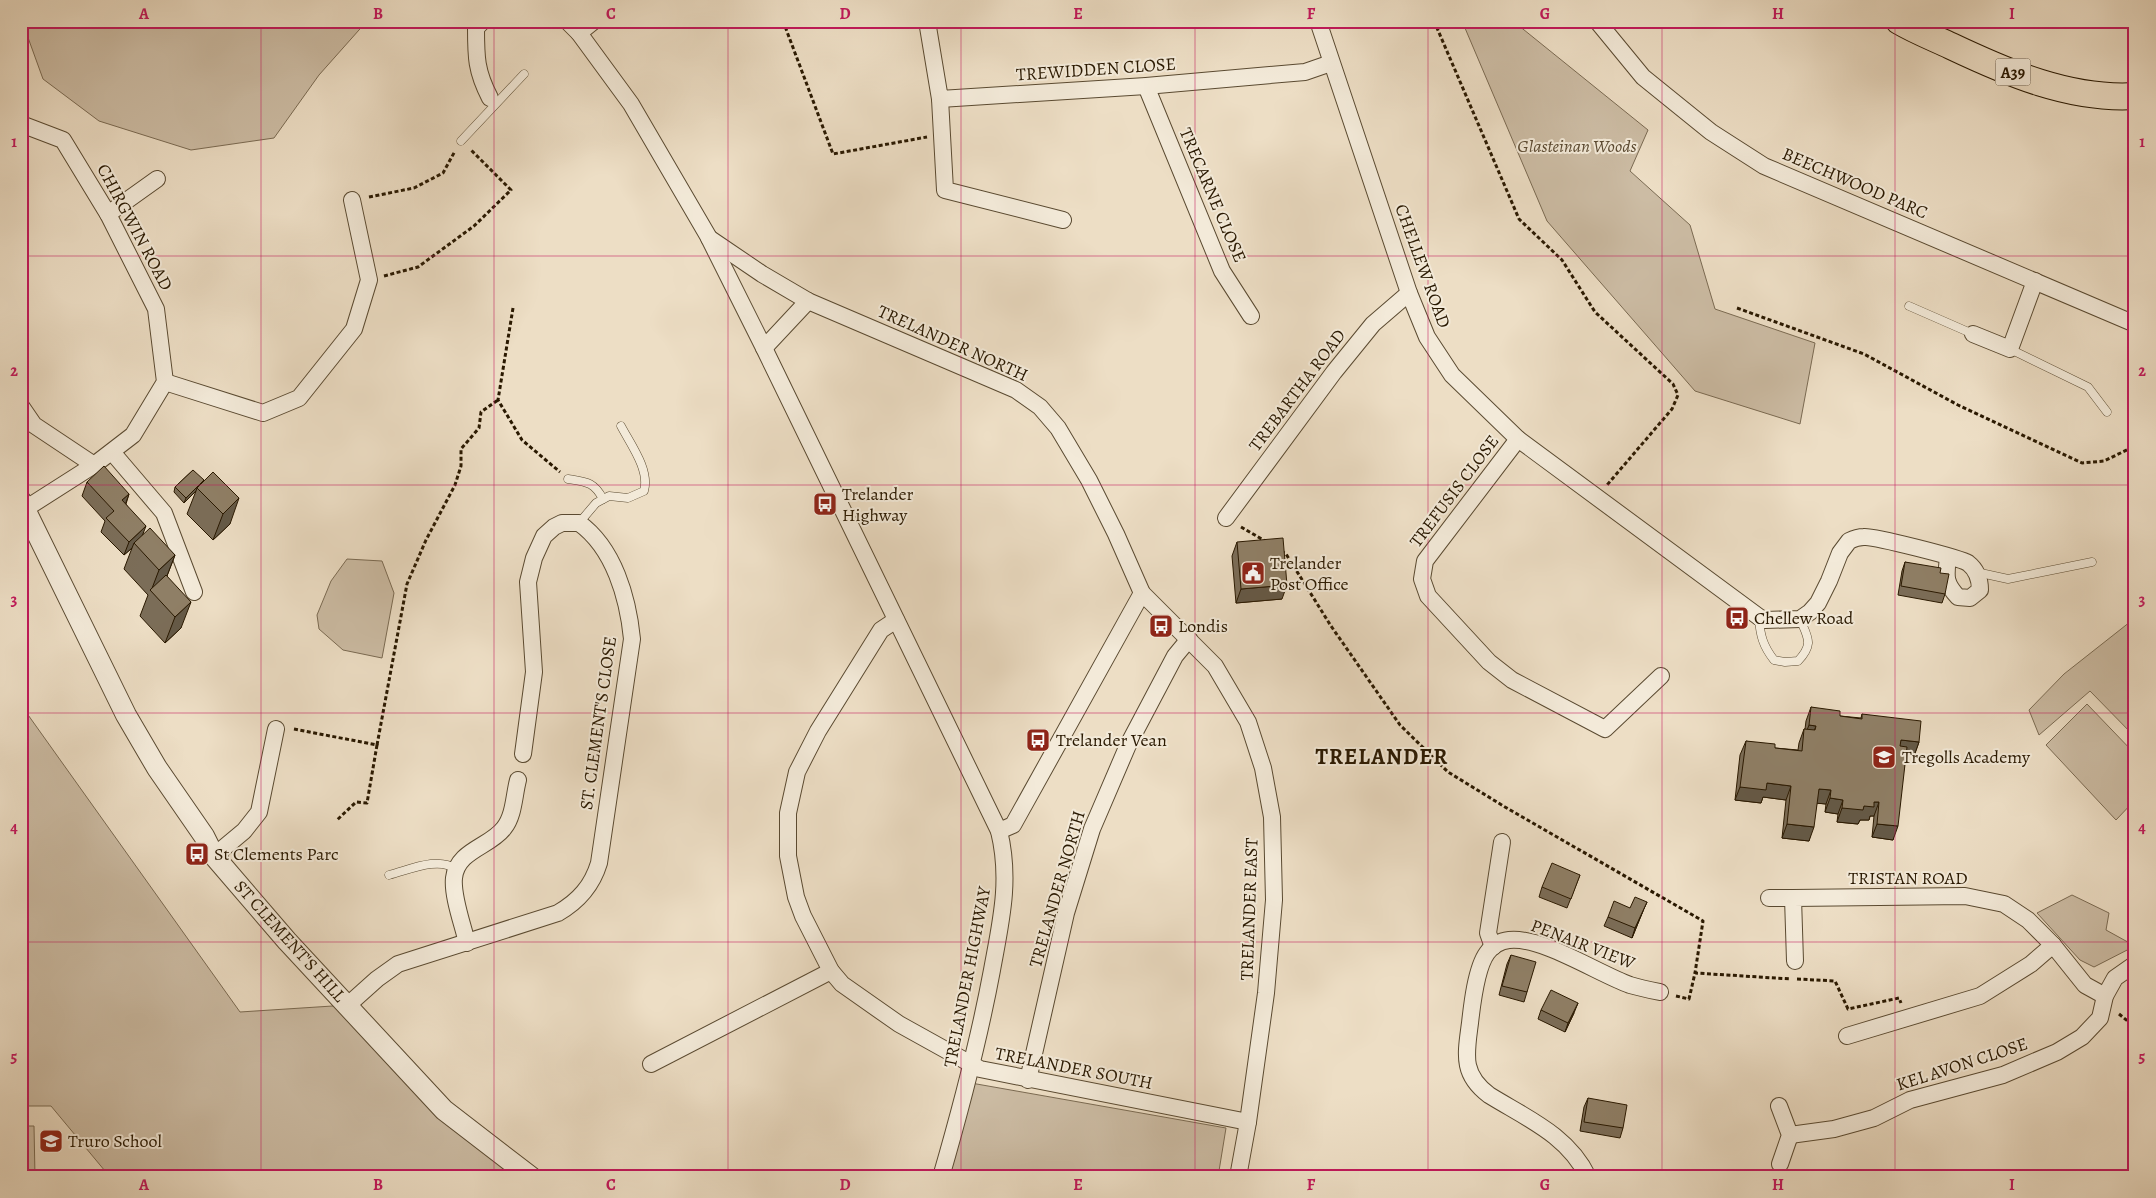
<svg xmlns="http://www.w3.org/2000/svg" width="2156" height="1198" viewBox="0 0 2156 1198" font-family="Alegreya,serif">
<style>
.green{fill:#ccbca4;stroke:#7a6a52}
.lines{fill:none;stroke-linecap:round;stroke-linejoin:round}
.service-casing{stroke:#5a4a31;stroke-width:9}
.minor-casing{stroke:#5a4a31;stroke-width:18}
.tertiary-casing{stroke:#5a4a31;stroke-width:22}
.trunk-casing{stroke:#291800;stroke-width:28}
.path{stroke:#291800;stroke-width:3;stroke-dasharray:4 2.5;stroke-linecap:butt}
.service{stroke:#f3ead9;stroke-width:8}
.minor{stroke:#f3ead9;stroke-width:16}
.tertiary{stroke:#f3ead9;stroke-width:20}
.trunk{stroke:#eddec5;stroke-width:26}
.wall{fill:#7b6d58;stroke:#291800}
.shaded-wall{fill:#645947;stroke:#291800}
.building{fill:#8f7f66;stroke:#291800}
.grid{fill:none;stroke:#c2185b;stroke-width:1;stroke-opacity:0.55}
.labels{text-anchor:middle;stroke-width:4;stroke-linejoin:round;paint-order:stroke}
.shield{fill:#f3ead9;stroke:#665741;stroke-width:1}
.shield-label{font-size:16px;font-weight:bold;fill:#291800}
.street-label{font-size:18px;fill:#291800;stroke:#f3ead9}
.park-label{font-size:18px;font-style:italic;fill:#5a4931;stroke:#f3ead9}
.poi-label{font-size:18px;fill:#291800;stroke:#f3ead9;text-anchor:start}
.district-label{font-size:22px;font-weight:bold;letter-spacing:1px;fill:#291800;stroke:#f3ead9}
.neatline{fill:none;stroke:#c2185b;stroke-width:2}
.grid-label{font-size:16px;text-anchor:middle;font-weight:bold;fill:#c2185b}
</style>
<rect width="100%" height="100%" fill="#eddec5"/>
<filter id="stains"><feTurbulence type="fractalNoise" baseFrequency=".004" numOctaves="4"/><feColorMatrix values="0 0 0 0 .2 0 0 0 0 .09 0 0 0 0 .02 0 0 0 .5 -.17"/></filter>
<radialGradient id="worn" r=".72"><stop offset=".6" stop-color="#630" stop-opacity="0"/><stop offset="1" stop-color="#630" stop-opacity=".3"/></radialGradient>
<g class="green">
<path d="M22 21H367L319 75 274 138 191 150 99 121 43 79Z"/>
<path d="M1462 21H1513L1648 130 1630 171 1690 225 1715 309 1815 343 1800 424 1695 391 1547 221Z"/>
<path d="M347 559 382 561 394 593 382 658 343 650 319 629 317 615 331 581Z"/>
<path d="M2135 618V737L2090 691 2039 735 2029 710 2064 674Z"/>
<path d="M2087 704 2135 754V800L2116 820 2046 745Z"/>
<path d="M21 705 240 1012 348 1005 444 1110 531 1177H110L51 1106H21Z"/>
<path d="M2072 895 2109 913 2106 930 2135 946 2094 967 2080 960 2037 913Z"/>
<path d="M971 1083 1226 1128 1218 1177H946Z"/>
<path d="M21 1126H34L35 1177H21Z"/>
</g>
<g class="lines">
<g class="service-casing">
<g id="service">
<path d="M461 141 524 74"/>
<path d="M1909 306 1973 334"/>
<path d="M2010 349 2088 387 2107 412"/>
<path d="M568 479C587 482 594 482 603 499"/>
<path d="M579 523 596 503 609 496 628 498 644 491C650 470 631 445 621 426"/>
<path d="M1976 572 2008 579 2092 562"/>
<path d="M1759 618C1760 635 1763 646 1774 660L1785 662 1798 661C1814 644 1808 638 1800 619"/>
<path d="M389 875C409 870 438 856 456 869"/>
</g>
</g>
<g class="minor-casing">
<g id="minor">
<path d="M483 21 476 28C476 57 476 71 490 98"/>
<path d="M567 21 579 33 631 104 708 236 764 348 999 831C1011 880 1001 921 992 970 979 1040 961 1108 941 1177"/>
<path d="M927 21 940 99 1146 86 1305 72 1331 63"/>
<path d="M1318 21 1409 293 1427 337 1452 375 1518 439 1759 617 1765 620 1800 619 1810 612 1818 603 1829 581 1840 553 1849 541C1853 539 1859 537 1864 537 1874 536 1960 558 1968 563 1977 570 1980 580 1980 590L1970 598 1958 597C1944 582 1946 576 1948 557"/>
<path d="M1597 21 1643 77 1711 132 1764 166 2135 324"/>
<path d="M579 33 594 21"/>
<path d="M1146 86 1222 271 1251 316"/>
<path d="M940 99 945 190 1063 220"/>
<path d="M21 124 63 140 108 214 156 309 165 382 133 435 94 465 25 509"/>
<path d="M108 214 157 179"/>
<path d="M709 238 762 274 808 301 1016 390 1040 407 1058 428 1089 480 1116 534 1142 593 1215 666 1248 722 1263 768 1272 817 1274 900 1266 993 1248 1122 1238 1177"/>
<path d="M1973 334 2010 349 2035 281"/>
<path d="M764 348 808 301"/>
<path d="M165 382 263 413 299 398 354 329 369 280 352 200"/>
<path d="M21 406 34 425 94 465"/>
<path d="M1518 439 1425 561 1422 579 1428 596 1489 662 1512 680 1605 729 1661 676"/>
<path d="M112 452 164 513 194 592"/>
<path d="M1226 518 1334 372 1373 324 1409 293"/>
<path d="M896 620 881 630 818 731 797 772 788 813V856L796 897 803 916 831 971 842 984 899 1024 980 1069 1248 1122"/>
<path d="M999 831 1013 825 1142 593"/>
<path d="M214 856 244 831 259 812 276 729"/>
<path d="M1769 898H1793"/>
<path d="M467 943C463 925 452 896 454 878 457 850 490 847 504 828 514 816 514 795 518 780"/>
<path d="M1493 947 1488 933 1502 842"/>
<path d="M1795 961 1793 898 1965 896 2004 904 2028 920 2053 945 2085 985 2105 996"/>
<path d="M348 1005 377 979 398 964 558 913C579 901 592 886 599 863L632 639C628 598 614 548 579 523H562L554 527 544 536 534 558 528 582 534 672 523 754"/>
<path d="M1847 1036 1980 996 2031 964 2053 945"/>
<path d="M651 1064 831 971"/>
<path d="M1028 1080 1066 913 1092 829 1128 745 1175 656 1189 639"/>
<path d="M1779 1106 1790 1135 1780 1164"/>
<path d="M1790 1135 1834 1129 1874 1118 1910 1100 2003 1075 2057 1052 2082 1037 2100 1018 2105 996 2115 978 2135 964"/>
<path d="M1588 1177C1568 1135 1526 1118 1489 1095 1461 1074 1466 1054 1470 1023 1472 1005 1476 968 1487 953 1492 946 1500 941 1509 940 1541 936 1599 974 1630 985 1640 988 1650 990 1660 992"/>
</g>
</g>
<g class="tertiary-casing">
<path id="tertiary" d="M21 501 126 715 157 768 204 836 214 856 287 941 444 1110 531 1177"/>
</g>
<g class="trunk-casing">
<path id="trunk" d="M1899 21C1916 31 1934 38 1951 46 2008 73 2070 100 2135 96"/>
</g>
<g class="path">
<path d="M783 21 833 154 927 137"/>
<path d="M1434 21 1519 219 1562 260 1595 312 1673 384 1678 395 1672 409 1607 485"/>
<path d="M369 197 414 188 443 173 455 151"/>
<path d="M384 276 418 267 474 226 511 190 470 149"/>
<path d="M513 308 498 400 522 440 560 472"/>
<path d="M1737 308 1864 354 1958 405 2082 463 2104 461 2135 446"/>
<path d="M1241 527 1265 541"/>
<path d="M1281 551 1286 554 1331 626 1400 725 1448 772 1505 807 1703 921 1695 973"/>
<path d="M294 729 377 745 367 803 356 802 337 820"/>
<path d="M377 745 407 584 426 540 455 485 461 466V449L479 428 481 412 498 400"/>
<path d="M1797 979 1835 981 1848 1009 1899 998 1901 1003"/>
<path d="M1676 996 1689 999 1695 973 1791 979"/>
<path d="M2119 1014 2135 1027"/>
</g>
<use href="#service" class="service"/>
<use href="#minor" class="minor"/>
<use href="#tertiary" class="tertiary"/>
<use href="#trunk" class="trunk"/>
</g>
<g class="wall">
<path d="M193 470 230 524 213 540 187 514 196 491 184 503 174 492 175 487Z"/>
<path d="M87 482 129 494 126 504 143 534 175 555 167 576 181 628 165 643 140 616 148 595 124 569 132 548 124 555 101 532 105 521 82 496Z"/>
<path d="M1237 542 1282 599 1236 603 1232 556Z"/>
<path d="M1905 562 1940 573 1945 594 1942 603 1898 595 1902 571Z"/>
<path d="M1811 707 1840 716 1861 718 1862 714 1919 742 1914 756 1906 755 1893 840 1872 837 1874 816H1870L1869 820H1860L1858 824 1837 822 1838 814 1825 812 1826 804 1817 803 1809 841 1782 838 1786 800 1763 797 1761 803 1735 800 1740 755 1746 741 1775 748 1798 750 1799 743 1804 729H1805L1806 721Z"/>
<path d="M1580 875 1567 908 1539 897 1542 887Z"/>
<path d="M1643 911 1632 938 1604 926 1608 917Z"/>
<path d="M1511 955 1527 992 1524 1002 1499 995 1507 964Z"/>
<path d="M1541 1010 1574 1013 1565 1032 1538 1019Z"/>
<path d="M1588 1098 1623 1128 1620 1138 1580 1131 1584 1107Z"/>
</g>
<g class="shaded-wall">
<path d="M204 480 197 488 196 491 184 503 186 498Z"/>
<path d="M129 494 124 508 122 500Z"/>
<path d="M239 498 230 524 213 540 223 514Z"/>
<path d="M146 526 141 539 134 543 132 548 124 555 129 542Z"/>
<path d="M175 555 165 581 151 591 159 570Z"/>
<path d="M1287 585 1282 599 1236 603 1241 589Z"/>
<path d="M191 602 181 628 165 643 175 617Z"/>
<path d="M1809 725 1816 726 1811 739 1804 738Z"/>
<path d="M1901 740 1919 742 1914 756 1896 754Z"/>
<path d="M1767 783 1791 786 1786 800 1763 797 1761 803 1735 800 1740 787Z"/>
<path d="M1819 789 1831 790 1826 804 1814 803Z"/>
<path d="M1830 798 1843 800 1838 814 1825 812Z"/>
<path d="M1874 802H1879L1874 816H1870L1869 820H1860L1858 824 1837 822 1842 808 1864 806Z"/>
<path d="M1787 824 1814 827 1809 841 1782 838Z"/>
<path d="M1877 824 1898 826 1893 840 1872 837Z"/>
<path d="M1647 902 1643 911 1632 938 1635 928Z"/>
<path d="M1578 1003 1574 1013 1565 1032 1568 1023Z"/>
</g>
<g class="building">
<path d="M104 466 129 494 122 500 146 526 129 542 106 518 114 511 87 482Z"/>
<path d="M193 470 204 480 186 498 175 487Z"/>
<path d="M213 472 239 498 223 514 197 488Z"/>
<path d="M150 528 175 555 159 570 134 543Z"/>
<path d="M1283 538 1287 585 1241 589 1237 542Z"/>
<path d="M1905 562 1941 568 1940 573 1949 574 1945 594 1901 586Z"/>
<path d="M166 575 191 602 175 617 150 590Z"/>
<path d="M1811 707 1840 711V716L1862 719V714L1921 721 1919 742 1901 740 1900 746 1907 747 1898 826 1877 824 1879 802H1874V807L1864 806 1863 810 1842 808 1843 800 1830 798 1831 790 1819 789 1814 827 1787 824 1791 786 1767 783 1766 790 1740 787 1746 741 1775 744V748L1802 751 1804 729 1815 730 1816 726 1809 725Z"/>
<path d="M1552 863 1580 875 1571 899 1542 887Z"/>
<path d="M1635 897 1647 902 1635 928 1608 917 1614 901 1630 908Z"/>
<path d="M1511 955 1536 962 1527 992 1502 986Z"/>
<path d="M1551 990 1578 1003 1568 1023 1541 1010Z"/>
<path d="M1588 1098 1627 1105 1623 1128 1584 1122Z"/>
</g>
<path class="grid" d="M261 21V1177M494 21V1177M728 21V1177M961 21V1177M1195 21V1177M1428 21V1177M1662 21V1177M1895 21V1177M21 256H2135M21 485H2135M21 713H2135M21 942H2135"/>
<defs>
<g id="bus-square" transform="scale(1.25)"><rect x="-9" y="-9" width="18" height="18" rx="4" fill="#8f2418" stroke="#f3ead9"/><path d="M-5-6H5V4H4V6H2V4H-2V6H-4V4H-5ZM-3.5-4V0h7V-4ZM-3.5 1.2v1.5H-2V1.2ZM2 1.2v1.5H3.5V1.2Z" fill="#fff"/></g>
<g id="civic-square" transform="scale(1.25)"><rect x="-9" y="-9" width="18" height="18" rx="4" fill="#8f2418" stroke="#f3ead9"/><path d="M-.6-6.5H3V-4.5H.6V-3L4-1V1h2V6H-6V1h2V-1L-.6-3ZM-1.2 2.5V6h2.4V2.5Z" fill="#fff"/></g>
<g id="school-square" transform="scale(1.25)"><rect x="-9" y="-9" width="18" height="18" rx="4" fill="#8f2418" stroke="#f3ead9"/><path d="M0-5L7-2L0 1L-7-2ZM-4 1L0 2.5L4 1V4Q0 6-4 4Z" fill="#fff"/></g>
</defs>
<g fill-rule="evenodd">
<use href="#bus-square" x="825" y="504"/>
<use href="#civic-square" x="1253" y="573"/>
<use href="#bus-square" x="1737" y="618"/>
<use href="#bus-square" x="1161" y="626"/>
<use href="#bus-square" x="1038" y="740"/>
<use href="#school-square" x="1884" y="757"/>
<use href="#bus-square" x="197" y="854"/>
<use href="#school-square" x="51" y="1141"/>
</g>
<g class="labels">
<rect class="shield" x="1995.5" y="58.5" width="35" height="27" rx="4"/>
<g class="shield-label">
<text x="2013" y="78">A39</text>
</g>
<g class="street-label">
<text transform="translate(1096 69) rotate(-4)" y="6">TREWIDDEN CLOSE</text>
<text transform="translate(1855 183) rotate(23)" y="6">BEECHWOOD PARC</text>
<text transform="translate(1213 195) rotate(67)" y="6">TRECARNE CLOSE</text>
<text transform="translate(135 227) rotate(62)" y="6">CHIRGWIN ROAD</text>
<text transform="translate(1423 266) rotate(70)" y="6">CHELLEW ROAD</text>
<text transform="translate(953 343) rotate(24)" y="6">TRELANDER NORTH</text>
<text transform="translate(1297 390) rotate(-53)" y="6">TREBARTHA ROAD</text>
<text transform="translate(1454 491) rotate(-53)" y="6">TREFUSIS CLOSE</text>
<text transform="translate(598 723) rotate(-82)" y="6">ST. CLEMENT'S CLOSE</text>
<text x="1908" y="884">TRISTAN ROAD</text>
<text transform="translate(1057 889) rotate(-74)" y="6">TRELANDER NORTH</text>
<text transform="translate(1249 909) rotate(-88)" y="6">TRELANDER EAST</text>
<text transform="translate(290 941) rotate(48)" y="6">ST CLEMENT'S HILL</text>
<text transform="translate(1583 944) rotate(21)" y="6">PENAIR VIEW</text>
<text transform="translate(967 977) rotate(-79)" y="6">TRELANDER HIGHWAY</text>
<text transform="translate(1962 1064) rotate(-18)" y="6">KEL AVON CLOSE</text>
<text transform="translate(1074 1068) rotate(11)" y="6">TRELANDER SOUTH</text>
</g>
<g class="park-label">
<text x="1577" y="152">Glasteinan Woods</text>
</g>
<g class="poi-label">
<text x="842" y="500">Trelander<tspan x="842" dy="21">Highway</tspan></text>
<text x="1270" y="569">Trelander<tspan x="1270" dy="21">Post Office</tspan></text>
<text x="1754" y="624">Chellew Road</text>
<text x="1178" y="632">Londis</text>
<text x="1056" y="746">Trelander Vean</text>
<text x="1902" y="763">Tregolls Academy</text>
<text x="214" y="860">St Clements Parc</text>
<text x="68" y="1147">Truro School</text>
</g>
<g class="district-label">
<text x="1382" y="764">TRELANDER</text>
</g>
</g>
<rect width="2156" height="1198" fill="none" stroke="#eddec5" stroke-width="55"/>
<rect x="28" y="28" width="2100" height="1142" class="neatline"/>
<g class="grid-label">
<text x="144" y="19">A</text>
<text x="378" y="19">B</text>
<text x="611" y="19">C</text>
<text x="845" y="19">D</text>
<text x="1078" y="19">E</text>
<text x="1311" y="19">F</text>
<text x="1545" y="19">G</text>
<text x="1778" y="19">H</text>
<text x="2012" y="19">I</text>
<text x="14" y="147">1</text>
<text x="2142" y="147">1</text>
<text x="14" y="376">2</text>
<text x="2142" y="376">2</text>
<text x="14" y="605">3</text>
<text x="2142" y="605">3</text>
<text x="14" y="833">4</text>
<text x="2142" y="833">4</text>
<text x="14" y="1062">5</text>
<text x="2142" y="1062">5</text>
<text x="144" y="1190">A</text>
<text x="378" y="1190">B</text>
<text x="611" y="1190">C</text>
<text x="845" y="1190">D</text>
<text x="1078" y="1190">E</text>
<text x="1311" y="1190">F</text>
<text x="1545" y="1190">G</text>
<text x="1778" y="1190">H</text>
<text x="2012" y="1190">I</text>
</g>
<rect width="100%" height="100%" filter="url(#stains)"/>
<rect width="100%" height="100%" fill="url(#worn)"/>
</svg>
